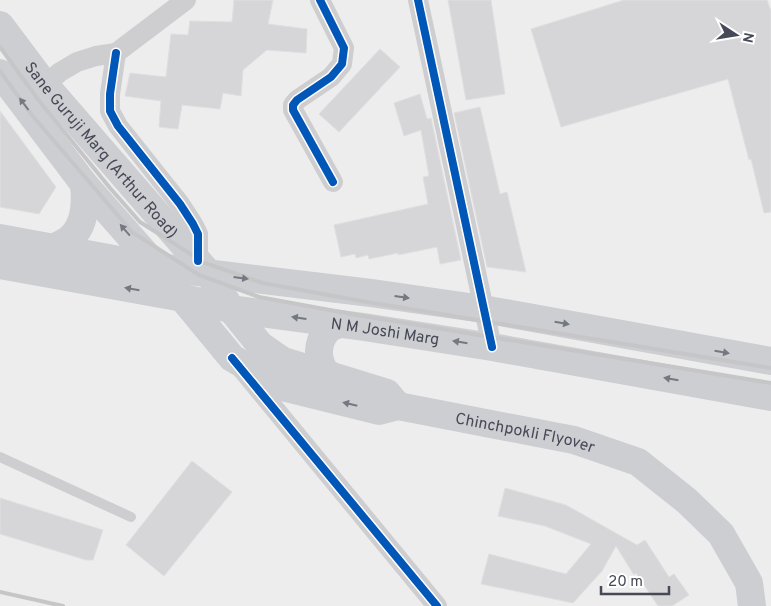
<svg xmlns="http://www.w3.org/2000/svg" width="771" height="606" viewBox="0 0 771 606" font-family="Overpass,sans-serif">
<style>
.building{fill:#d6d6d9;stroke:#dfdee0}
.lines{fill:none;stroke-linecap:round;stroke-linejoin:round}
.lane{stroke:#ceced1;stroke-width:10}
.street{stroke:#ceced1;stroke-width:20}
.secondary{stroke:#cdced2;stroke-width:28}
.rail{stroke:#c6c6c8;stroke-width:4}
.cycleway-casing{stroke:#fff;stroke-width:11}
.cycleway{stroke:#0057b8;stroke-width:8}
.oneway{fill:#757881}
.labels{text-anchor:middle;stroke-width:4;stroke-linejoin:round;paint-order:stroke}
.street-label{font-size:16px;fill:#464956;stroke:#fff}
</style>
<rect width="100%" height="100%" fill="#ededed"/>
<g class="building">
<path d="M234 0H273L268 24 307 29 306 53 267 50 243 70 241 96 223 93 220 109 182 105 178 129 159 127 161 101 125 96 130 73 166 77 171 34 188 35 190 21 232 22Z"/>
<path d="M448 0H491L505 94 466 100Z"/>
<path d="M624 0H767L771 11V212L764 213 751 159 749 160 728 79 561 127 531 29Z"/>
<path d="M380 49 400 67 339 132 319 114Z"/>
<path d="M420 94 427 119 431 118 461 260 440 264 437 247 398 255V253L369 259 368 255 356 258 355 254 341 257 334 225 428 204 423 177 429 176 421 130 404 136 394 103Z"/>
<path d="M480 107 500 194 507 192 526 272 487 267 454 113Z"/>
<path d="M0 111 56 187 39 214 0 207Z"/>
<path d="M192 461 232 492 164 576 126 545Z"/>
<path d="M505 488 566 505 637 545 645 540 669 577 674 574 689 595 672 606H658L636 573 634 575 616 546 602 571 573 603 481 584 489 554 566 574 591 544 545 526 498 516Z"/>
<path d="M0 498 103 530 93 560H86L0 534Z"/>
</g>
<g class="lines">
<path class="lane" d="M0 457 131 517"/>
<g class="street">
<path d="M320 0 344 48 342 64 331 77 297 100 293 105V110L333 182"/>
<path d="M418 0 492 347"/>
<path d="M116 53 110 94V111L118 126 180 204 193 224 198 234V261"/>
<path d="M45 85 60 72 77 62 96 56 116 53 186 0"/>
<path d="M241 368 437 606"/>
</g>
<g class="secondary">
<path id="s1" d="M0 25 45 85 209 274 231 309 260 345 283 361 387 393 398 406"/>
<path id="s2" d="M0 73 84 184 157 267 232 358 282 387 379 411 398 406 574 440 638 462 687 501 721 534 749 583 752 606"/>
<path d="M0 238 157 267 371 293 483 309 771 361"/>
<path d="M51 259 54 248C58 245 64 243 68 240 86 227 86 203 84 184"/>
<path id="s3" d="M0 265 183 298 231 309 364 327 492 347 771 397"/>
<path d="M330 375C327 373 323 370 322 366 316 354 319 337 330 328 333 326 337 325 341 324"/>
</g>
<g class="rail">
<path d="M0 47 40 102 110 188 140 222 205 263 263 283 361 301 771 368"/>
<path d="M0 71 31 114 132 232 199 275 259 297 357 315 771 383"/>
<path d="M0 592 63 606"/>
</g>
<g class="cycleway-casing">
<g id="cycleway">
<path d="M320 0 344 48 342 64 331 77 297 100 293 105V110L333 182"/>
<path d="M418 0 492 347"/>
<path d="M116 53 110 94V111L118 126 180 204 193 224 198 234V261"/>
<path d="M232 358 437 606"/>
</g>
</g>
<use href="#cycleway" class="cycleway"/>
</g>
<defs><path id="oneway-solid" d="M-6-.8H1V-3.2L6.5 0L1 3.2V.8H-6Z" transform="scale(1.25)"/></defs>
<g class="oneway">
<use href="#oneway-solid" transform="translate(24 104) rotate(-127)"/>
<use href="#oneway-solid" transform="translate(125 230) rotate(-131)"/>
<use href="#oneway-solid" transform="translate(241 278) rotate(7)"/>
<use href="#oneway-solid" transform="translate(132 289) rotate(-170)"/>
<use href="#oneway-solid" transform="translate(402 297) rotate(8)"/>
<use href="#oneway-solid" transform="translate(299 318) rotate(-172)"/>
<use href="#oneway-solid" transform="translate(562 323) rotate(10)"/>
<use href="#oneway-solid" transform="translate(460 342) rotate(-171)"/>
<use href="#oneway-solid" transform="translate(722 352) rotate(10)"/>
<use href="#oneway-solid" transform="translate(671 379) rotate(-170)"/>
<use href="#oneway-solid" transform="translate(350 404) rotate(-167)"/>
</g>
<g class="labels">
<g class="street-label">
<text dy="6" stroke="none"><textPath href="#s1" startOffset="161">Sane Guruji Marg (Arthur Road)</textPath></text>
<text dy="6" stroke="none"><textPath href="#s3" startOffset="391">N M Joshi Marg</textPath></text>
<text dy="6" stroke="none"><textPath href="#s2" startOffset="675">Chinchpokli Flyover</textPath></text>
</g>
</g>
<g transform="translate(736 35) rotate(102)" stroke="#ffffff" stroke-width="4" paint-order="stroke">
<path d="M0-4L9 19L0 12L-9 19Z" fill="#464956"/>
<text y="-8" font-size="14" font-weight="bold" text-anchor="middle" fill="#464956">N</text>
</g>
<path d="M601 586v8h68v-8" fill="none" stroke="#464956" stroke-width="2.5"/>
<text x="608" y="586" font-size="15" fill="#464956" stroke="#ffffff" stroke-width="4" paint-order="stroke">20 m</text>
</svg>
